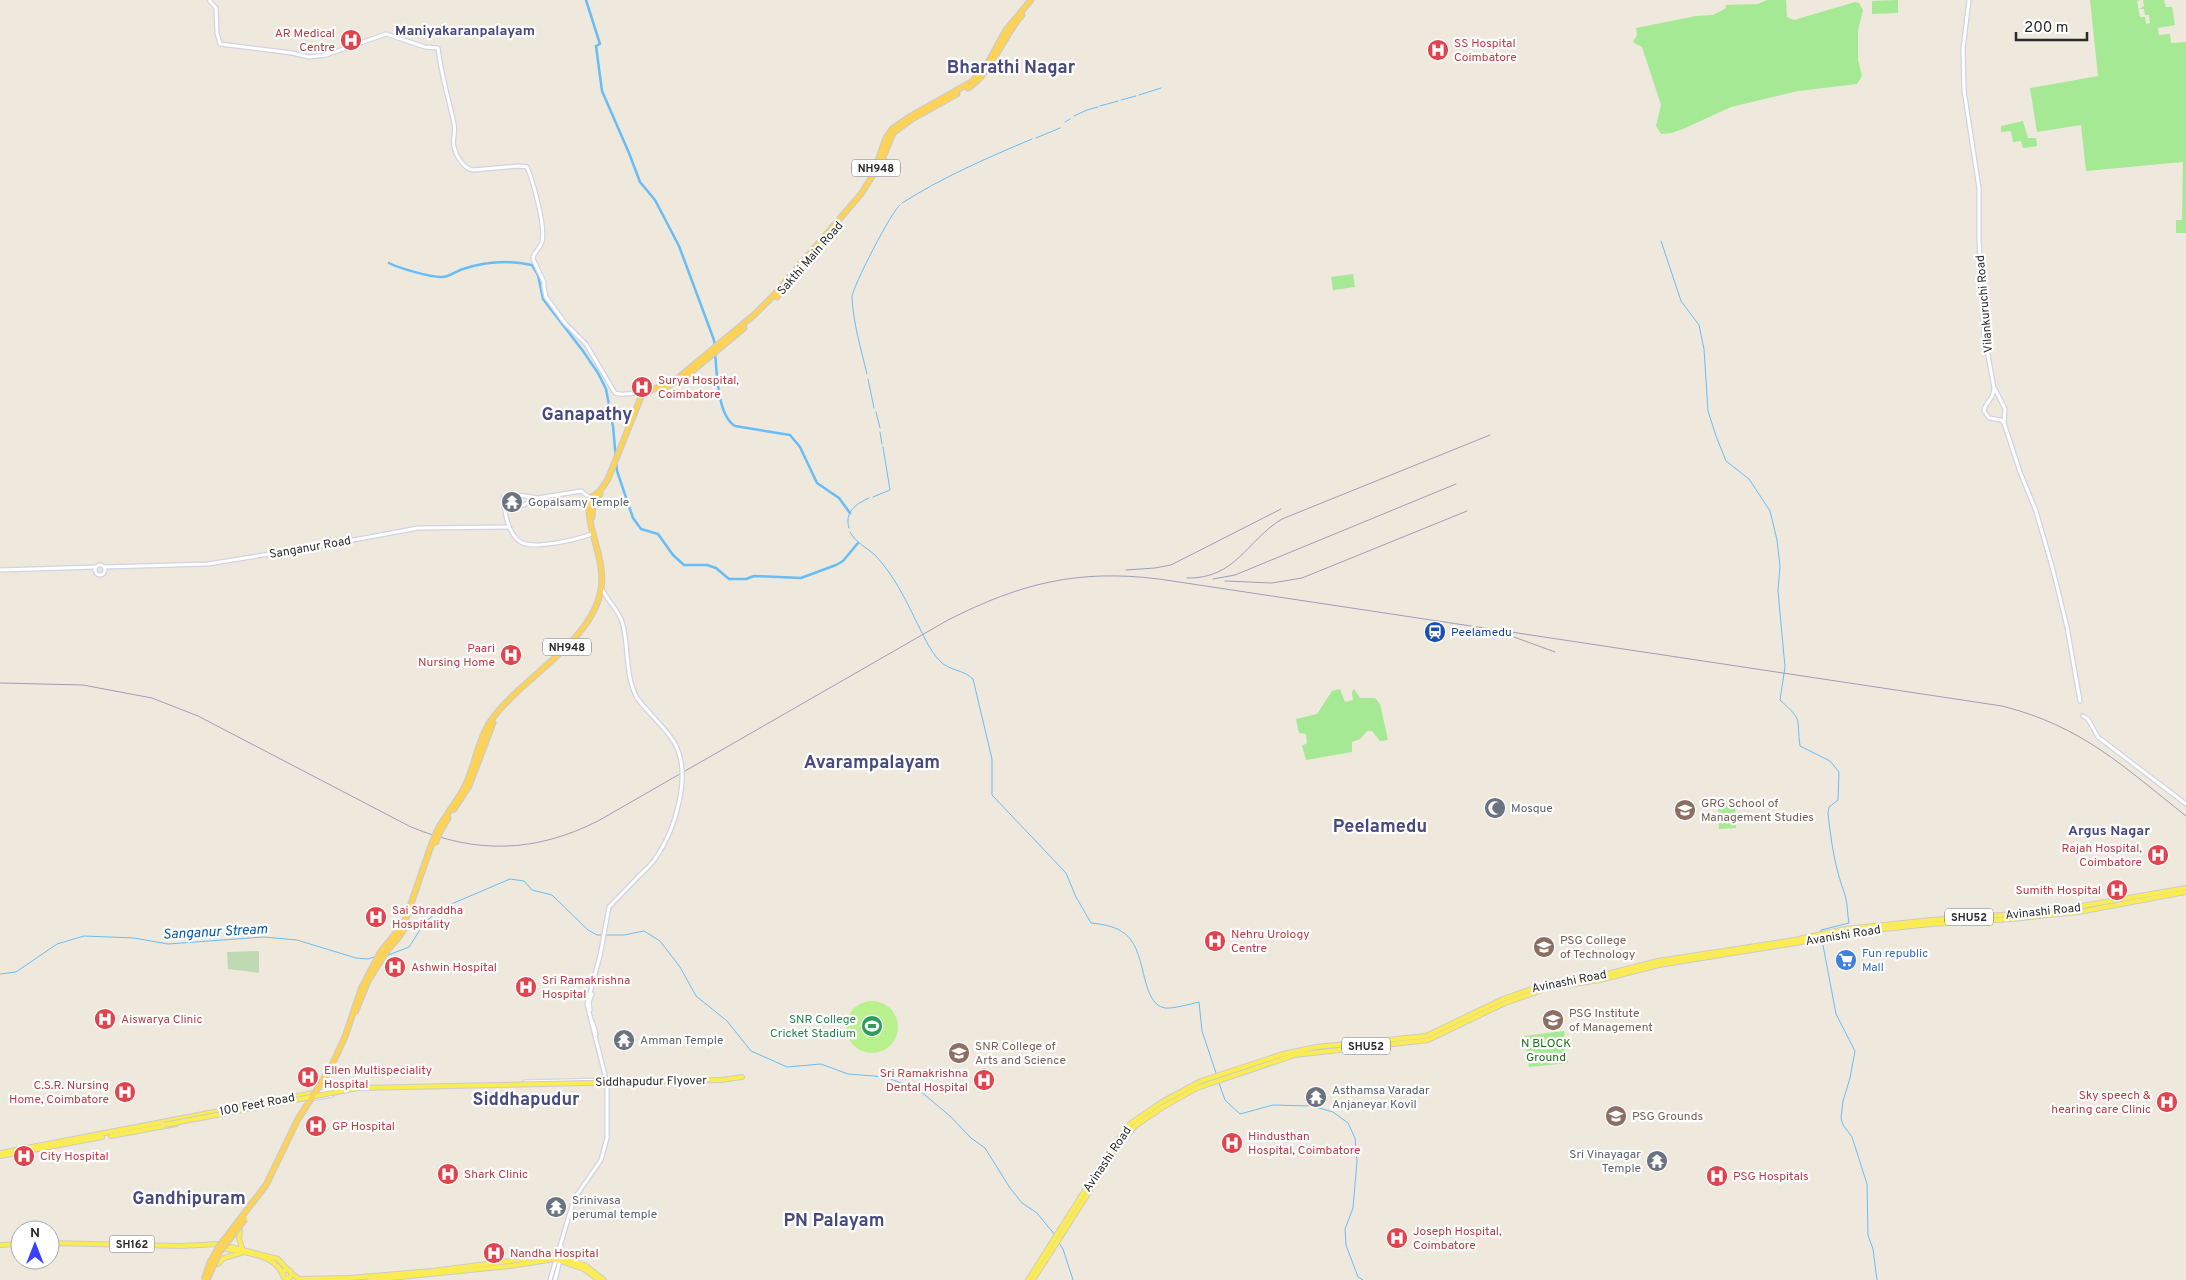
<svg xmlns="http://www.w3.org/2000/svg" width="2186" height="1280" viewBox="0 0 2186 1280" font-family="Overpass,sans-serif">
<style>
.green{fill:#a5e994}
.cemetery{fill:#bfd9b2}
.pitch{fill:#baf18f}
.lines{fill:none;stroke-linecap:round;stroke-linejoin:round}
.stream{stroke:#67bdf8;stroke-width:1}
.canal{stroke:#67bdf8;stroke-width:2.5}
.secondary-casing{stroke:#d1d2e5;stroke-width:5.5}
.primary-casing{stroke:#ccc;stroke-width:6}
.trunk-casing{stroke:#ccc;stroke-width:7}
.secondary{stroke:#fff;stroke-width:3}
.primary{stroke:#fcec53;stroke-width:4}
.trunk{stroke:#fed254;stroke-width:4.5}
.rail{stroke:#9e9eb7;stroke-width:1}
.secondary-bridge-casing{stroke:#d1d2e5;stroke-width:5.5;stroke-linecap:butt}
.primary-bridge-casing{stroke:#ccc;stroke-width:6;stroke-linecap:butt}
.trunk-bridge-casing{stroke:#ccc;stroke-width:7;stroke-linecap:butt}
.secondary-bridge{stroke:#fff;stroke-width:3}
.primary-bridge{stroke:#fcec53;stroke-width:4}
.trunk-bridge{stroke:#fed254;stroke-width:4.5}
.labels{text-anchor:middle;stroke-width:4.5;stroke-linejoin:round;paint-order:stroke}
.shield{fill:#fff;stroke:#6b6b6b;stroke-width:1}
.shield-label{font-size:11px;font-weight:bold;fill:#2b2b2b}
.health-label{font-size:12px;fill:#be3a42;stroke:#fff;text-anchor:start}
.street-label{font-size:12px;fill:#2b2b2b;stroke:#fff}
.worship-label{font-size:12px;fill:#5b616d;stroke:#fff;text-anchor:start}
.transit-label{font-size:12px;fill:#164399;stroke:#fff;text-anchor:start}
.education-label{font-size:12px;fill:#785e54;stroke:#fff;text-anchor:start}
.shop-label{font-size:12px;fill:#366cbe;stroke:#fff;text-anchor:start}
.leisure-label{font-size:12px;fill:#27864d;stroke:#fff;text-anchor:end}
.park-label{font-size:12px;fill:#1a6f14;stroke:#fff}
.neighbourhood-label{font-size:14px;font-weight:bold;fill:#474980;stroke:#fff}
.water-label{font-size:14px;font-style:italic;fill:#0258a8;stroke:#fff}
.district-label{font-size:18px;font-weight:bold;fill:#474980;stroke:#fff}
</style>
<rect width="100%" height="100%" fill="#eee9dc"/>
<g class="green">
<path d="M1767 0H1786L1787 17 1794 20 1855 2 1859 3 1863 10 1858 31V60L1862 76 1857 84 1798 91 1731 107 1683 129 1671 133 1661 134 1656 126 1661 105 1642 47 1633 42 1637 35 1636 28 1696 16 1713 15 1725 9 1726 5 1758 4Z"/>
<path d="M1898 0V13L1872 14V1Z"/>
<path d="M2090 0H2141L2137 1 2140 17H2145L2146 24 2150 23 2149 15H2145L2144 9H2139L2144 6 2143 0H2164L2166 7H2172L2175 25 2158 28 2159 35 2170 34 2171 43 2186 42V233H2176V220H2182L2183 162 2086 171 2081 125 2037 132 2030 88 2098 76Z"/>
<path d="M2023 121 2028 138H2036L2037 146 2023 148 2021 141 2013 142 2011 131 2001 132V126Z"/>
<path d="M1353 274 1355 287 1333 290 1331 277Z"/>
<path d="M1340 689 1345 702 1353 700 1352 692 1354 689 1360 698H1375L1380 704 1388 740 1380 741 1372 731H1367L1360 739 1352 742V752L1306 760 1302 746 1307 743 1306 734 1299 733 1296 719 1317 714 1332 691Z"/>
<path d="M1735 799 1736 828 1719 829 1718 800Z"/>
<path d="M1564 1031 1568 1063 1529 1067 1524 1036Z"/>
</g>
<path class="cemetery" d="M259 951V973L228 969 227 952Z"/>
<circle class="pitch" cx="872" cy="1027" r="26"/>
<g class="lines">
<g class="stream">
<path d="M1139 95 1161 88"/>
<path d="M1121 100 1136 96"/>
<path d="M1100 106 1118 101"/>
<path d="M1074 116 1087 110 1098 107"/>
<path d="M1065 122 1070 119"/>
<path d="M1036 138 1060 128"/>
<path d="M902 203C943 177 987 158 1032 139"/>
<path d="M1661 241 1681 301 1699 325 1704 349 1708 411 1716 436 1726 461 1749 479 1770 511 1777 540 1780 566 1778 591 1785 667 1780 700C1804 722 1796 717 1800 746L1830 761 1839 772 1838 800 1829 807 1828 813C1831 842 1835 868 1845 895 1848 904 1847 914 1849 923L1821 930V933"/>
<path d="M867 374C861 349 853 322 852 297 852 288 892 210 900 205"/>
<path d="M868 379 874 408"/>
<path d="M876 412 880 428"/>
<path d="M880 432 882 444"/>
<path d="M873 497 890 490 883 447"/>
<path d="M849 528C844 512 856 504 869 498"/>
<path d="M850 532C856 543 866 547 875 555 893 574 905 598 916 621 923 634 929 650 940 661 949 671 963 669 973 679L992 759V795L1066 873 1076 897 1091 923C1101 924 1113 926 1121 931 1149 946 1138 1003 1165 1008 1172 1009 1191 1004 1199 1002L1202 1031 1218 1079"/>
<path d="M1822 940 1836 1014 1855 1051 1850 1078 1843 1101 1841 1118 1843 1125 1852 1137 1867 1184 1868 1235 1873 1249 1877 1280"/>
<path d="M386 956 409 947 425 922 442 908 510 879 524 881 532 890 552 895 588 930 597 935H624L644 931 660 941 680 967 696 996 727 1021 751 1051 787 1067 821 1064 848 1074 886 1077 920 1091 950 1116 971 1138 985 1148 1010 1188 1022 1203 1037 1213 1055 1235"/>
<path d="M0 974 16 972 57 944 84 936 134 938 168 944 264 937 297 940 356 958 368 959 377 956"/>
<path d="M1219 1083 1225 1100 1240 1114 1273 1105 1312 1106 1333 1112 1348 1123 1355 1138 1357 1161 1353 1208 1345 1229 1346 1245 1358 1277 1363 1280"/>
<path d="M1059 1243 1063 1249 1073 1280"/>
</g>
<g class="canal">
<path d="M586 0 600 44 596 46 602 91 629 153 640 182 655 200 679 246 714 340 715 348"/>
<path d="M389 263C398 268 430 277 441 277 448 278 456 271 463 269 484 262 509 260 532 265L538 275 543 299 583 351 598 373 606 389 613 426 617 471 633 518 641 529 658 534 673 555 684 565H707L716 568 729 579H746L754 576 801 578 836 565 843 561 858 543"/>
<path d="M715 353C717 372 717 415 735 426L790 435 800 447 817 483 839 498 850 513"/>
</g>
<g class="secondary-casing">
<g id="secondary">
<path d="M209 0 216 8 217 33 220 44 292 53 309 57 326 55 386 34 425 47 438 48C441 75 449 99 454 124 456 132 452 140 454 147 456 156 464 169 473 170L519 166 527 167C533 181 546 227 542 242 540 249 533 252 533 259L544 282V288L546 297 565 323 586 344 615 393C625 397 635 390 646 395"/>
<path d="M1969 0 1963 49 1964 90 1979 188V240L1984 333 1994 388C1993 402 1985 401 1984 411L1989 418 2001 420 2004 423 2020 472 2036 511 2053 570 2067 627 2080 701"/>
<path d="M1995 389 2005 409 2004 423"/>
<path d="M592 499 581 491 538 498 518 495 503 498C505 512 507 531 519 541 531 551 578 539 592 534"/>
<path d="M505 508 524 505 537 498"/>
<circle cx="100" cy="570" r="5"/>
<path d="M105 567 208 564 332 544 418 528 509 527"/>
<path d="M0 570 96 567"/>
<path d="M602 589C608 602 620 611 623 625 629 650 625 675 637 698"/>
<path d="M2083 716 2088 719 2098 737 2186 804"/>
<path d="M600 956 609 907 639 876"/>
<path d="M590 1010 589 1002 592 994"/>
<path d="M592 1021 596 1034"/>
<path d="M525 1082 607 1080"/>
<path d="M315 1093 349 1088"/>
<path d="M311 1099 332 1095"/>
<path d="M550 1280 574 1199 601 1160 607 1138V1083L587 1004 600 956"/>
<path d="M555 1280 561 1256V1246"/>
</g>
</g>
<g class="primary-casing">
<g id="primary">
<path d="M721 1080 742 1077"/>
<path d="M111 1136 176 1124"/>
<path d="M0 1153 313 1093"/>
<path d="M0 1156 102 1137"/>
<path d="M240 1230 239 1238 242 1248"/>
<path d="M50 1243 180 1246 219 1244 278 1259 289 1271"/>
<path d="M0 1245 20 1244"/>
<path d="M220 1248C240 1252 276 1253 283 1276"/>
<path d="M218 1264 224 1258 241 1253"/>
<circle cx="287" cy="1274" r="4.5"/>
<path d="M291 1273 299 1279 350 1278 432 1271 556 1255 586 1266 604 1280"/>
<path d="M370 1280 510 1266 555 1259 584 1269 599 1280"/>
<path d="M1028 1280 1115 1143 1130 1124 1162 1102 1201 1081 1283 1054 1316 1047 1426 1036 1503 999 1546 984 1599 976 1658 961 1794 940 1845 929 1931 920 2053 911 2186 888"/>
<path d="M1033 1280 1119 1145 1135 1126 1163 1107 1197 1088 1295 1055 1428 1040 1505 1003 1548 988 1600 980 1659 965 1796 943 1846 933 1931 924 2011 919 2079 912 2186 892"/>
</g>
</g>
<g class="trunk-casing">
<g id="trunk">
<path d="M968 88C990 75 1004 35 1022 15"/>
<path d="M880 165 893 133 912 119 957 94"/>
<path d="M777 297 839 225"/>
<path d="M663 389 685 377 744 328"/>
<path d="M592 517 593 504 600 494"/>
<path d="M454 809 469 786 493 723"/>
<path d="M437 831C445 815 457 802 465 786 475 766 478 740 490 722 520 678 593 642 601 589 606 558 586 530 589 499L600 491 608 479 641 397 643 394 678 378 755 314 773 296 861 194 873 175 886 138 892 129 911 116 973 81 989 61 1006 30 1031 0"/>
<path d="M440 832 448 818"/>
<path d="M380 953C389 940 400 931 406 918L432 843"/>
<path d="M385 954C393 942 400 939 406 925"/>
</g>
</g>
<use href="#secondary" class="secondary"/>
<use href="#primary" class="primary"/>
<use href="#trunk" class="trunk"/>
<g class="rail">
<path d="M1126 570 1155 568 1171 565 1281 509"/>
<path d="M1187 578C1236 579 1246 541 1282 519L1490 435"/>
<path d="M1213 579 1235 575 1456 484"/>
<path d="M1225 581 1272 583 1302 578 1467 511"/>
<path d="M1514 637 1555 652"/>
<path d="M0 683 83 685 152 698 198 716 411 827C477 854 534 853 598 821L948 620C1021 583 1078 569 1159 579L2002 706C2082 726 2124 767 2186 816"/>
</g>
<g class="secondary-bridge-casing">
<path id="secondary-bridge" d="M637 698C648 713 664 726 674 742 693 774 675 831 655 859 651 865 645 870 639 876"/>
</g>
<g class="primary-bridge-casing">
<path id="primary-bridge" d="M164 1125 358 1088 721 1080"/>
</g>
<g class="trunk-bridge-casing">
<g id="trunk-bridge">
<path d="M432 843 437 831"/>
<path d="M435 844 440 832"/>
<path d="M355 1013 368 981 385 954"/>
<path d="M204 1280 210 1262 220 1245 266 1185 298 1119 330 1069 345 1037 361 989 380 953"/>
<path d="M207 1280 219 1253 245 1219"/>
</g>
</g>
<use href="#secondary-bridge" class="secondary-bridge"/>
<use href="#primary-bridge" class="primary-bridge"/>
<use href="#trunk-bridge" class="trunk-bridge"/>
</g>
<defs>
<g id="hospital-disc" transform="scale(1.125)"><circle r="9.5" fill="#e0444e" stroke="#fff"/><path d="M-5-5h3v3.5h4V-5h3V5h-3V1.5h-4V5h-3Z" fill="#fff"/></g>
<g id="temple-disc" transform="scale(1.125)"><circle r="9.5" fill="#6b7280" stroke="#fff"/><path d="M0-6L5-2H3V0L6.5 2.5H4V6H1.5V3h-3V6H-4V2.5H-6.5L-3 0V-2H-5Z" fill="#fff"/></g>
<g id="station-disc" transform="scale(1.125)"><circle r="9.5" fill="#1a4fb4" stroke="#fff"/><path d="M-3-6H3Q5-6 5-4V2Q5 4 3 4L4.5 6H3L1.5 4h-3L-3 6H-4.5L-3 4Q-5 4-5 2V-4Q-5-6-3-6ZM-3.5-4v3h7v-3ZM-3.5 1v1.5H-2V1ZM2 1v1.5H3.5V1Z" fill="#fff"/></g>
<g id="mosque-disc" transform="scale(1.125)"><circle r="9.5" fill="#6b7280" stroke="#fff"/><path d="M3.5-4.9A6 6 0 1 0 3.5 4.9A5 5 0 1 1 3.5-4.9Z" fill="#fff"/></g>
<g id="university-disc" transform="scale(1.125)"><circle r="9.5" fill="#8d6e63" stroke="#fff"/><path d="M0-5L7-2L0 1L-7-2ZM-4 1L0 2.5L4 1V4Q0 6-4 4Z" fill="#fff"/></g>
<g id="supermarket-disc" transform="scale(1.125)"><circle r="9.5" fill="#3f7fe0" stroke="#fff"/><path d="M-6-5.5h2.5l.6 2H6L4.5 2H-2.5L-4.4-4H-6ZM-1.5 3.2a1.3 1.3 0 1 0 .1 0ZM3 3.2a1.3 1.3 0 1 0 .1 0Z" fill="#fff"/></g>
<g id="stadium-disc" transform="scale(1.125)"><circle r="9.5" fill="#2e9e5b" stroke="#fff"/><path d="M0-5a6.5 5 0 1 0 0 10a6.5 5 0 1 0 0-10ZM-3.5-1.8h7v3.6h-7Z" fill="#fff"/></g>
</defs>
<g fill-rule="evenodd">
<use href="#hospital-disc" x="351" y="40"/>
<use href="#hospital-disc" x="1438" y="50"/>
<use href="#hospital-disc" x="642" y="387"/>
<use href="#temple-disc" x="512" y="502"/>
<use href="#station-disc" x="1435" y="632"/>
<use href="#hospital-disc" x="511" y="655"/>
<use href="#mosque-disc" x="1495" y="808"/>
<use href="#university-disc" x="1685" y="810"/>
<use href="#hospital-disc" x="2158" y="855"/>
<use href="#hospital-disc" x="2117" y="890"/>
<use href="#hospital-disc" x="376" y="917"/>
<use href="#hospital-disc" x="1215" y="941"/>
<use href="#university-disc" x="1544" y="947"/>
<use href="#supermarket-disc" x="1846" y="960"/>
<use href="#hospital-disc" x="395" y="967"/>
<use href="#hospital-disc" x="526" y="987"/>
<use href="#hospital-disc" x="105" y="1019"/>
<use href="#university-disc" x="1553" y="1020"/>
<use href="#stadium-disc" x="872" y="1026"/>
<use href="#temple-disc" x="624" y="1040"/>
<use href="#university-disc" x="959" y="1053"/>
<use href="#hospital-disc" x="308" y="1077"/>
<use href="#hospital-disc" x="984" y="1080"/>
<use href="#hospital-disc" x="125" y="1092"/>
<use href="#temple-disc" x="1316" y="1097"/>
<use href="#hospital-disc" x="2167" y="1102"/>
<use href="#university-disc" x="1616" y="1116"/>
<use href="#hospital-disc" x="316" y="1126"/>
<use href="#hospital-disc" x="1232" y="1143"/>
<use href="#hospital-disc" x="24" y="1156"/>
<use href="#temple-disc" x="1657" y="1161"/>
<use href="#hospital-disc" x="448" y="1174"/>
<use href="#hospital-disc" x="1717" y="1176"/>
<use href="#temple-disc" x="556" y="1207"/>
<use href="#hospital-disc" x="1397" y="1238"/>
<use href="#hospital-disc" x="494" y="1253"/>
</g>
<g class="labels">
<g class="shield">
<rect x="852" y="159.5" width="48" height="17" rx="4"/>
<rect x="543" y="638.5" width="48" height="17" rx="4"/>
<rect x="1945" y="908.5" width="48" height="17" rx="4"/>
<rect x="1342" y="1037.5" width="48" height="17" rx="4"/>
<rect x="109.5" y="1235.5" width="45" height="17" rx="4"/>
</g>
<g class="shield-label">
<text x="876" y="172">NH948</text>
<text x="567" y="651">NH948</text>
<text x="1969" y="921">SHU52</text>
<text x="1366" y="1050">SHU52</text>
<text x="132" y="1248">SH162</text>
</g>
<g class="health-label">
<text x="335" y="37" text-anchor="end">AR Medical<tspan x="335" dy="14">Centre</tspan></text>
<text x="1454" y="47">SS Hospital<tspan x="1454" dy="14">Coimbatore</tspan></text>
<text x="658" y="384">Surya Hospital,<tspan x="658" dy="14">Coimbatore</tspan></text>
<text x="495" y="652" text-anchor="end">Paari<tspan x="495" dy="14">Nursing Home</tspan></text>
<text x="2142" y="852" text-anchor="end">Rajah Hospital,<tspan x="2142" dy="14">Coimbatore</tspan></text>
<text x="2101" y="894" text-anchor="end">Sumith Hospital</text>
<text x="392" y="914">Sai Shraddha<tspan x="392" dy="14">Hospitality</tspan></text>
<text x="1231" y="938">Nehru Urology<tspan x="1231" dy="14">Centre</tspan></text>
<text x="411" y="971">Ashwin Hospital</text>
<text x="542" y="984">Sri Ramakrishna<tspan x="542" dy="14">Hospital</tspan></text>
<text x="121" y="1023">Aiswarya Clinic</text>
<text x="324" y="1074">Ellen Multispeciality<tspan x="324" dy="14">Hospital</tspan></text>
<text x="968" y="1077" text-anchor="end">Sri Ramakrishna<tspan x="968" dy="14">Dental Hospital</tspan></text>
<text x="109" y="1089" text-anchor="end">C.S.R. Nursing<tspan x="109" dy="14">Home, Coimbatore</tspan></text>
<text x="2151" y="1099" text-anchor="end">Sky speech &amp;<tspan x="2151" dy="14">hearing care Clinic</tspan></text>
<text x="332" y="1130">GP Hospital</text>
<text x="1248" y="1140">Hindusthan<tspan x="1248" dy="14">Hospital, Coimbatore</tspan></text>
<text x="40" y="1160">City Hospital</text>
<text x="464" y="1178">Shark Clinic</text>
<text x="1733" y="1180">PSG Hospitals</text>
<text x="1413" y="1235">Joseph Hospital,<tspan x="1413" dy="14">Coimbatore</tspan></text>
<text x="510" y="1257">Nandha Hospital</text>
</g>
<g class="street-label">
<text transform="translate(810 258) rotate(-49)" y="4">Sakthi Main Road</text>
<text transform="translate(1984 304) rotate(-95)" y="4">Vilankuruchi Road</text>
<text transform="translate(310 547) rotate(-10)" y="4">Sanganur Road</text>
<text transform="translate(2043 911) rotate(-6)" y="4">Avinashi Road</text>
<text transform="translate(1843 935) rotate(-9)" y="4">Avanishi Road</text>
<text transform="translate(1569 981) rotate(-11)" y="4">Avinashi Road</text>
<text transform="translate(651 1081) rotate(-1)" y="4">Siddhapudur Flyover</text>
<text transform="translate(257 1104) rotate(-11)" y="4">100 Feet Road</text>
<text transform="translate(1107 1159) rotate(-56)" y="4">Avinashi Road</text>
</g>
<g class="worship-label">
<text x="528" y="506">Gopalsamy Temple</text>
<text x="1511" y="812">Mosque</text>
<text x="640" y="1044">Amman Temple</text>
<text x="1332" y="1094">Asthamsa Varadar<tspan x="1332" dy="14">Anjaneyar Kovil</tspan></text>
<text x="1641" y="1158" text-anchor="end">Sri Vinayagar<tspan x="1641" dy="14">Temple</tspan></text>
<text x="572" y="1204">Srinivasa<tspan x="572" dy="14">perumal temple</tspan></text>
</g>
<g class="transit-label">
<text x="1451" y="636">Peelamedu</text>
</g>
<g class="education-label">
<text x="1701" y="807">GRG School of<tspan x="1701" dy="14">Management Studies</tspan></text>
<text x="1560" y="944">PSG College<tspan x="1560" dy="14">of Technology</tspan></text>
<text x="1569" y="1017">PSG Institute<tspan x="1569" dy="14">of Management</tspan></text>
<text x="975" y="1050">SNR College of<tspan x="975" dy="14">Arts and Science</tspan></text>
<text x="1632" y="1120">PSG Grounds</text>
</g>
<g class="shop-label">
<text x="1862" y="957">Fun republic<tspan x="1862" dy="14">Mall</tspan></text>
</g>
<g class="leisure-label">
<text x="856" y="1023">SNR College<tspan x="856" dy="14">Cricket Stadium</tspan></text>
</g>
<g class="park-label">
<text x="1546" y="1047">N BLOCK<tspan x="1546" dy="14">Ground</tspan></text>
</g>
<g class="neighbourhood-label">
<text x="465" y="35">Maniyakaranpalayam</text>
<text x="2109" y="835">Argus Nagar</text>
</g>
<g class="water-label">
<text transform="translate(215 931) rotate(-3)" y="5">Sanganur Stream</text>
</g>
<g class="district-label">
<text x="1011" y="73">Bharathi Nagar</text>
<text x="587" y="420">Ganapathy</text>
<text x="872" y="768">Avarampalayam</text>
<text x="1380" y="832">Peelamedu</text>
<text x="526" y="1105">Siddhapudur</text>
<text x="189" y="1204">Gandhipuram</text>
<text x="834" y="1226">PN Palayam</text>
</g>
</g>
<g transform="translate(35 1245)"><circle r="24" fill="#ffffff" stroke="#aaaaaa"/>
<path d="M0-4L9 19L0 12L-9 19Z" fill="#3841ff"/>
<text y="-8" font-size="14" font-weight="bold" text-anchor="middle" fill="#2b2b2b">N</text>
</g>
<path d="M2016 32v8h71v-8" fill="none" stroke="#2b2b2b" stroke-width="2.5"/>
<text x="2024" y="32" font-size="15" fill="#2b2b2b" stroke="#ffffff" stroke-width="4" paint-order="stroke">200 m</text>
</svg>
